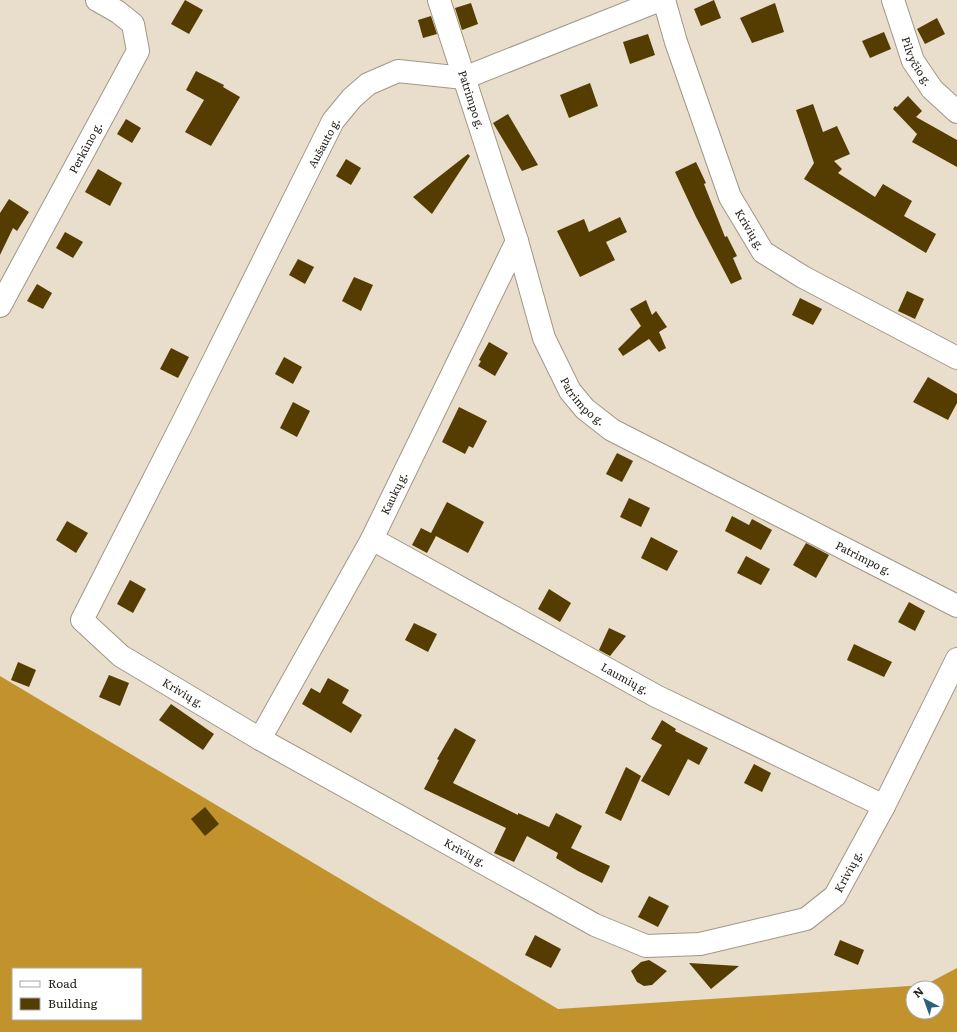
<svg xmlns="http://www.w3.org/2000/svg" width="957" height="1032" viewBox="0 0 957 1032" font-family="Literata,serif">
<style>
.forest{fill:#c2922c;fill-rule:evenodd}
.building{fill:#553c01}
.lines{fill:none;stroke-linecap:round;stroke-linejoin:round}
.street-casing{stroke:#a19786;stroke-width:24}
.street{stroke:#fff;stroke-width:22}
.labels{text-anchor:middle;stroke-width:4;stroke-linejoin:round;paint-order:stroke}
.street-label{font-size:11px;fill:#27231d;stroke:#fff}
</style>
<rect width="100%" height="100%" fill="#e8decb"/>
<path class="forest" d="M0 676 558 1009 925 985 957 968V1032H0ZM13 969H141V1019H13ZM913 988H937V1012H913Z"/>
<g class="building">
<path d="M185 0 203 10 189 34 171 24Z"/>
<path d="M714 0 721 18 701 26 694 9Z"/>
<path d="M471 3 478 24 462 30 455 8Z"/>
<path d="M775 3 784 32 752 43 740 18Z"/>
<path d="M431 16 437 34 423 38 418 20Z"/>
<path d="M937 18 945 34 925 44 917 29Z"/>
<path d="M884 32 891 49 870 58 862 41Z"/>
<path d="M648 34 655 55 630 64 623 42Z"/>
<path d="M196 71 224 85 223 87 240 97 211 146 185 132 204 100 186 90Z"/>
<path d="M590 83 598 106 569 118 560 95Z"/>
<path d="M908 96 922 111 916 117 957 140V167L912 142 917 134 893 109 895 106 897 107Z"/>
<path d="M813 104 823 132 837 126 850 154 834 161 842 169 838 173 875 197 883 184 912 201 904 216 936 234 926 253 804 179 814 163 796 110Z"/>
<path d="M508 114 538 165 522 171 493 123Z"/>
<path d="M126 119 141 128 132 143 117 134Z"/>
<path d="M468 154 470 156 432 214 413 197Z"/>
<path d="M346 159 361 168 351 185 336 176Z"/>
<path d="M696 162 706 183 704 184 725 237 727 236 737 256 733 258 742 279 731 284 696 217 675 172Z"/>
<path d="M98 169 122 183 110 206 85 192Z"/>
<path d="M9 199 29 212 17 231 13 228 0 255V213Z"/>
<path d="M620 217 627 232 606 242 615 260 580 277 557 231 584 219 589 232Z"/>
<path d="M65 232 83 242 73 258 56 248Z"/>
<path d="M298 259 314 267 305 284 289 275Z"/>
<path d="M354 277 373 285 361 311 342 301Z"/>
<path d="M37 284 52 293 43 309 27 301Z"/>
<path d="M907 291 924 299 915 319 898 311Z"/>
<path d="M800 298 822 309 813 325 792 315Z"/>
<path d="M646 300 652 315 656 311 667 327 659 332 666 348 659 352 649 339 623 356 618 349 641 326 630 309Z"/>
<path d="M489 342 508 353 495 376 478 366 481 361 479 360Z"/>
<path d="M171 348 189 357 178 378 160 369Z"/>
<path d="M284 357 302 367 293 384 275 374Z"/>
<path d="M928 377 957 394V403L948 420 913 402Z"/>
<path d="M293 402 310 411 297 437 280 428Z"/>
<path d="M459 407 487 421 473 448 469 446 465 454 442 442Z"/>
<path d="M617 453 633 461 622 482 606 474Z"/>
<path d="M629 498 650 508 641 527 620 517Z"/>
<path d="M447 502 484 522 468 553 436 536 427 553 412 545 421 528 431 533Z"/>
<path d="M732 516 749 525 752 519 772 530 761 550 725 531Z"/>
<path d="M67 521 88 533 76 553 56 540Z"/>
<path d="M651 537 678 551 667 571 641 558Z"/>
<path d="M806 543 829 555 816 578 793 565Z"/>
<path d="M746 556 770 569 761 585 737 573Z"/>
<path d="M130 580 146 589 133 613 117 604Z"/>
<path d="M549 589 571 603 560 622 538 609Z"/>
<path d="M909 602 925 611 915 631 898 622Z"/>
<path d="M414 623 437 634 428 652 405 640Z"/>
<path d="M609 628 626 636 610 656 599 650Z"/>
<path d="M854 644 892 662 884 677 847 660Z"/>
<path d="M18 662 36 670 29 687 11 680Z"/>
<path d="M109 675 129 683 120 706 99 697Z"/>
<path d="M328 678 349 690 342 703 362 715 351 733 302 704 311 688 320 693Z"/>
<path d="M171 704 214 734 203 750 159 720Z"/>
<path d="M662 720 676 729 675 731 708 748 699 765 688 759 669 796 641 781 662 745 651 739Z"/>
<path d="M455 728 476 740 453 783 518 815V813L549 827 556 813 582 826 571 848 610 866 602 883 578 871 556 858 558 853 527 836 514 862 494 853 506 828 424 789 439 760 437 759Z"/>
<path d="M754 764 771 773 762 792 744 783Z"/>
<path d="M626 767 641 776 621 821 605 813Z"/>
<path d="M205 807 219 824 205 836 191 819Z"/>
<path d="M649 896 669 906 658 927 638 917Z"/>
<path d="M535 935 561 949 551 968 525 955Z"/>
<path d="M840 940 864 950 858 965 834 955Z"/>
<path d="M649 960 667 971 652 985 644 986 637 982 631 971 641 962Z"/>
<path d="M689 963 739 966 711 989Z"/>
</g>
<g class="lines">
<g class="street-casing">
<g id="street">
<path id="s1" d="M439 0 517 241 544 338 570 391 585 409 612 430 957 606"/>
<path id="s2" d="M660 0 464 78 398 71 368 84 352 98 333 121 183 422 82 620 121 656 260 739 595 925 646 946 700 944 806 919 835 896 884 806 957 659"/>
<path id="s3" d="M664 0 676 42 730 197 763 252 803 277 957 358"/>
<path id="s4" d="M893 0 913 61 932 89 957 112"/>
<path id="s5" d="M0 306 138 51 133 24 118 12 97 0"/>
<path id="s6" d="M372 539 656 696 884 806"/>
<path id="s7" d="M260 739 372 539 517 241"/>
</g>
</g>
<use href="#street" class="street"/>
</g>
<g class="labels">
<g class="street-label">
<text dy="4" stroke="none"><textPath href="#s4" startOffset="66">Pilvyčio g.</textPath></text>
<text dy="4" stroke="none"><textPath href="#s1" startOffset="105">Patrimpo g.</textPath></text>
<text transform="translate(324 143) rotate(-62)" y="4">Aušauto g.</text>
<text dy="4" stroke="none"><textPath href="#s5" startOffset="180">Perkūno g.</textPath></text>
<text dy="4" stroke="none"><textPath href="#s3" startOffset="246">Krivių g.</textPath></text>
<text dy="4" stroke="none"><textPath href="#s1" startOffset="429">Patrimpo g.</textPath></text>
<text dy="4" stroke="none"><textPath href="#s7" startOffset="280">Kaukų g.</textPath></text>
<text dy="4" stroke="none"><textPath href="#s1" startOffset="753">Patrimpo g.</textPath></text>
<text dy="4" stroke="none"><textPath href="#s6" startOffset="289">Laumių g.</textPath></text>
<text dy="4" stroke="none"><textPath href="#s2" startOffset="1045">Krivių g.</textPath></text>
<text dy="4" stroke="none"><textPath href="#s2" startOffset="1369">Krivių g.</textPath></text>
<text dy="4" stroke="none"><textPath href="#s2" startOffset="1801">Krivių g.</textPath></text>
</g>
</g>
<rect x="12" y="968" width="130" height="52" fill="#ffffff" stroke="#a9a7a5"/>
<rect x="20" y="981" width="20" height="6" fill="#ffffff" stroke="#a9a7a5"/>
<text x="48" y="988" font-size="12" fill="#27231d">Road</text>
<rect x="20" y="998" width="20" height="12" fill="#553c01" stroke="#a9a7a5"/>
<text x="48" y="1008" font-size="12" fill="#27231d">Building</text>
<g transform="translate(925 1000) rotate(319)"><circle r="19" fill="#ffffff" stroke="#a9a7a5"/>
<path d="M0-3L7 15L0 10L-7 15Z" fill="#2a627c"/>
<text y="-6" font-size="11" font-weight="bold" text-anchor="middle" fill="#27231d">N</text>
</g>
</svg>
